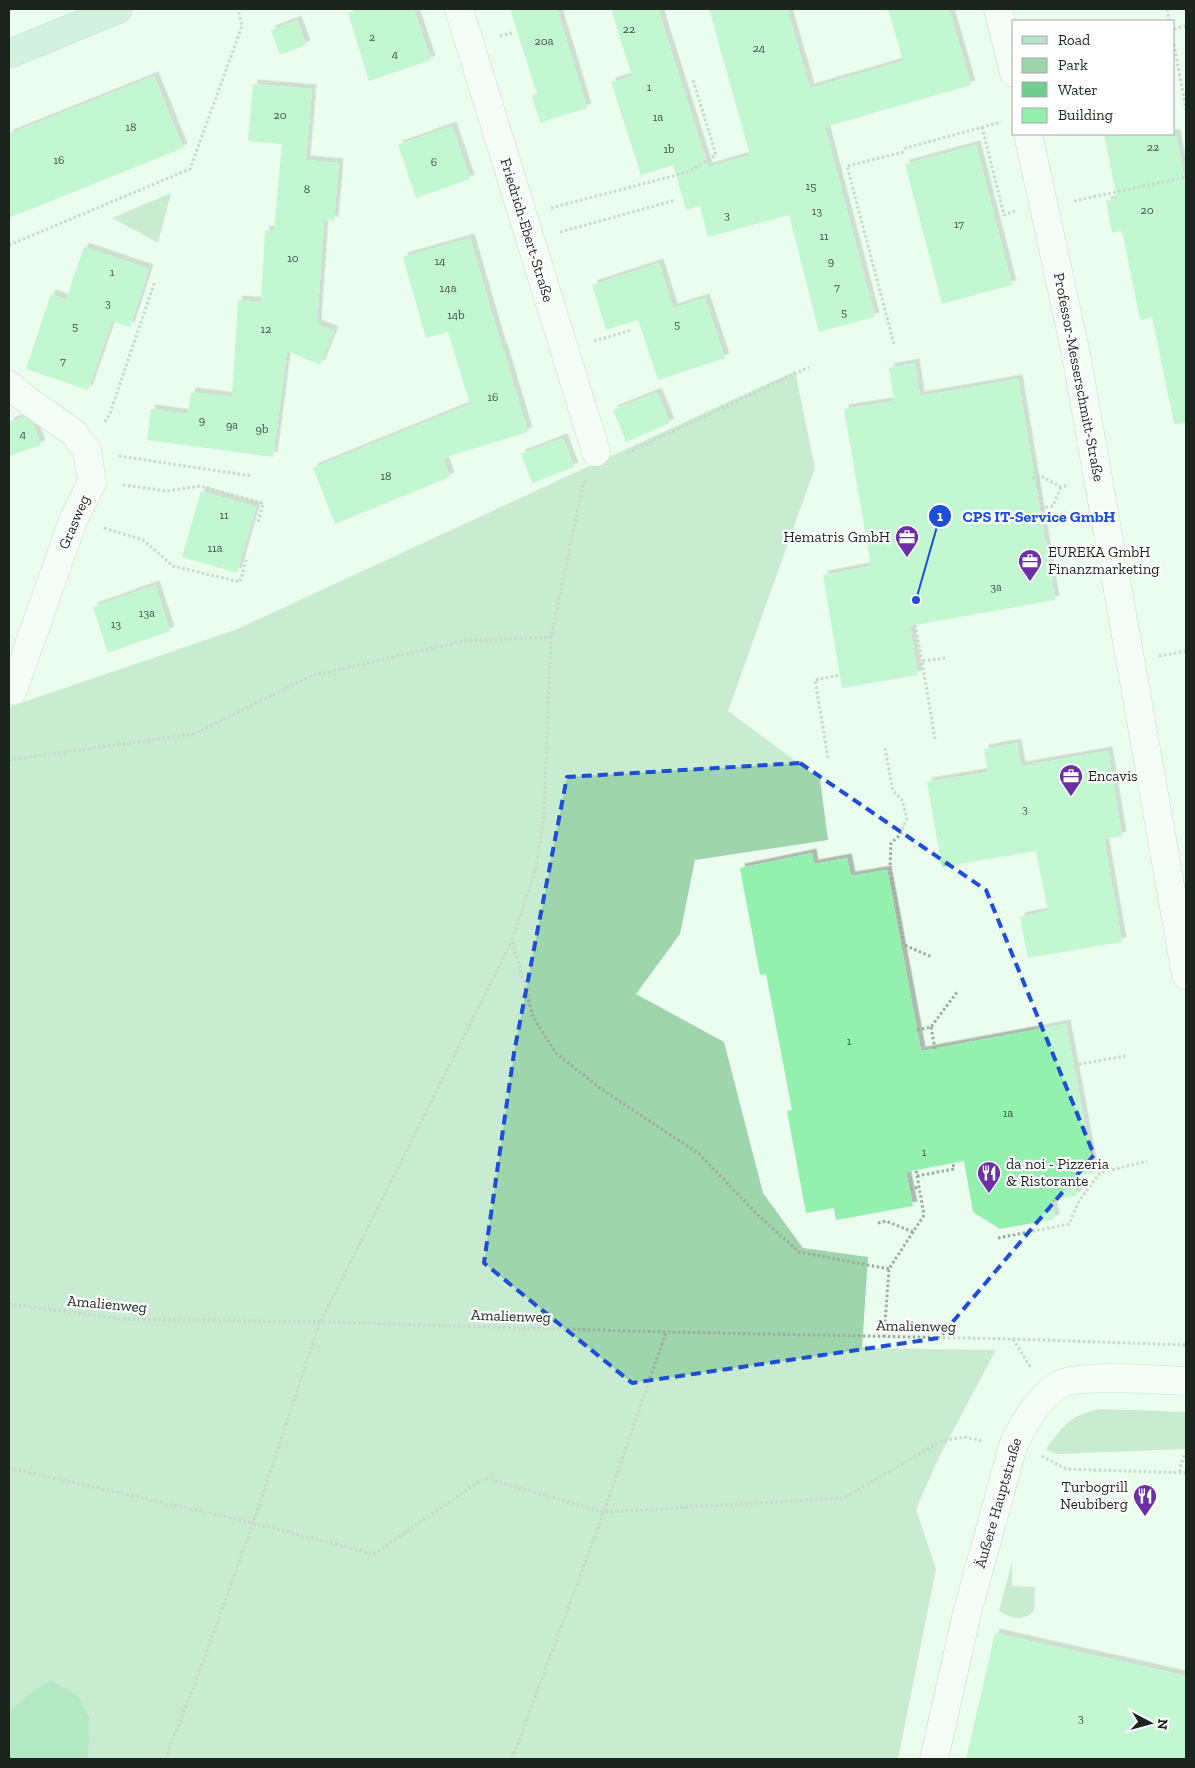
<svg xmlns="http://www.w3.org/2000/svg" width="1195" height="1768" viewBox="0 0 1195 1768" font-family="'Zilla Slab',serif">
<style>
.green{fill:#9ed5ad}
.water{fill:#71cd8f}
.building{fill:#93f0af;filter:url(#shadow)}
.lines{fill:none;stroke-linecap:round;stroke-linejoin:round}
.street-casing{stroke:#9bac9f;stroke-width:29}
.secondary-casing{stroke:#9bac9f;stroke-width:29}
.path{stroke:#9daa9f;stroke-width:3;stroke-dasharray:2.5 2.5;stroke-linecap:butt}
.street{stroke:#fff;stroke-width:28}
.secondary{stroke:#b7e3cd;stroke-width:28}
.marked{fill:none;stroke:#1d4ed8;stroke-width:4;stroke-dasharray:10 6;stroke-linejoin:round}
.labels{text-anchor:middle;stroke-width:4.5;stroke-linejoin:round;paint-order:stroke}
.number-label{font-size:12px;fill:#3a5642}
.street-label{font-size:15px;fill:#1d231e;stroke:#fff}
.poi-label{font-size:15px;fill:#1d231e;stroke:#fff;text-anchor:start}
.leader{fill:none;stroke:#1d4ed8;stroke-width:2}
.callout-dot{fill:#1d4ed8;stroke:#fff;stroke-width:2}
.mark-label{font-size:15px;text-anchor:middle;font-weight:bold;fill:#fff}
.callout-label{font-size:16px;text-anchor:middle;font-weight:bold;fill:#1d4ed8;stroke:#fff;stroke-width:4.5;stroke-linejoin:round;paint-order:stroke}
</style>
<defs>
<filter id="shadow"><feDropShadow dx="4.5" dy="-4.5" stdDeviation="0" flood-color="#0004"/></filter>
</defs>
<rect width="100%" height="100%" fill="#ebfdef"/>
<g class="green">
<path d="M171 193 158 243 112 218Z"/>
<path d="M795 371 815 468 728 711 820 779 828 840 695 860 680 934 636 994 724 1042 763 1193 803 1248 868 1257 862 1348 996 1350 939 1457 916 1509 936 1569 898 1759H9V707L235 630Z"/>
<path d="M1100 1409 1186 1412V1449L1056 1454 1046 1449C1065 1424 1069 1416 1100 1409Z"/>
<path d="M1012 1562V1586L1035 1587 1034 1611C1022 1623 1012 1618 999 1611Z"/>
</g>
<path class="water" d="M51 1680 78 1696 89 1718 88 1759H9V1711L28 1695Z"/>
<g class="building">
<path d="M362 9H414L431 60 369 81 348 13Z"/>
<path d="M510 9H557L587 108 540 123 532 96 537 94Z"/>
<path d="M611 9H658L708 167 750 155 709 9H787L810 88 903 61 888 9H949L971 85 825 127 875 317 819 332 789 215 708 237 700 206 686 210 673 165 641 175 611 82 632 76Z"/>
<path d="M297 20 306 45 280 55 271 30Z"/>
<path d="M154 76 183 148 9 218V134Z"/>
<path d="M253 84 312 89 306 160 339 163 334 221 324 220 317 324 334 331 320 365 287 351 273 457 147 440 151 409 188 414 191 392 232 397 238 300 261 302 265 230 274 231 282 144 248 141Z"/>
<path d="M452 126 470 179 416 198 398 145Z"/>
<path d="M1104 134H1176L1186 188V423L1174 424 1152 317 1140 320 1122 231 1112 233 1106 201 1117 199Z"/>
<path d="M976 145 1012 285 942 304 905 164Z"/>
<path d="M470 238 502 348H503L528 432 443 458 450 477 335 524 313 468 470 404 448 332 426 338 403 257Z"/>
<path d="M84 247 149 269 130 327 112 321 88 390 26 369 51 294 66 299Z"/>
<path d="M659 263 673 308 705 298 725 358 658 380 638 320 606 330 592 285Z"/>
<path d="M915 363 920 396 1018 379 1055 600 910 626 918 675 842 688 823 575 871 566 844 409 894 401 889 368Z"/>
<path d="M657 392 670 423 626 442 613 410Z"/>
<path d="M24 417 33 423 41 445 9 456V422Z"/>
<path d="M563 438 574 467 532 483 521 454Z"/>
<path d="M201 491 256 507 237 573 182 557Z"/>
<path d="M155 585 170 631 108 653 93 607Z"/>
<path d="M1017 743 1021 766 1108 751 1122 836 1104 839 1122 942 1028 958 1020 917 1048 911 1036 851 942 867 927 782 988 772 984 749Z"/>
<path d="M812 853 814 864 847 858 851 876 887 870 921 1051 1066 1024 1094 1173 1073 1176 1077 1196 1052 1200 1055 1219 1000 1229 973 1212 964 1161 906 1172 913 1206 836 1220 834 1208 806 1213 787 1111 792 1110 766 974 760 975 740 868Z"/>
<path d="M995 1633 1186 1676V1759H966Z"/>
</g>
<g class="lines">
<g class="street-casing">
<g id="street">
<path d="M459 9 596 452"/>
<path d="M998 9 1014 73"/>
<path d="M1028 134 1076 354 1186 975"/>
<path d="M9 385 31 403 74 433 87 451 92 482 74 518 13 690"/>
<path d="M934 1759 967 1613 1013 1446C1023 1424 1038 1398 1059 1385 1079 1373 1160 1380 1186 1381"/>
</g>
</g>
<g class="secondary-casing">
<path id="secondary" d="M9 54 118 9"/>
</g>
<g class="path">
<path d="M663 9 666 19"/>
<path d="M1167 9 1169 21"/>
<path d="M1174 29 1186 26"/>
<path d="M500 36 512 33"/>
<path d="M1174 44 1186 110"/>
<path d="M982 127 1004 215 1015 211"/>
<path d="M1074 201 1186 177"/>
<path d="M551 208 688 172 716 155 693 80"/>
<path d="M560 232 676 200"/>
<path d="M9 245 190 169 242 26 238 9"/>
<path d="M594 341 632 330"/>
<path d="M894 344 847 166 903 152 906 148 1001 122"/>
<path d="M105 422 110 413 155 281"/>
<path d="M627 453 809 367"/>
<path d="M119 456 252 476"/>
<path d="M1037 477 1042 508 1053 506 1061 487"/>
<path d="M1032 478 1041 476 1061 487 1069 485"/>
<path d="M584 480 551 637 544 814 536 869 512 940 533 1017 556 1053 601 1089 698 1153 758 1215 799 1252 889 1269"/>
<path d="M123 485 167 491 200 486 263 503 258 523"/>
<path d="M104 528 143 540 173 566 240 582 247 557"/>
<path d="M915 625 922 661"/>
<path d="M1159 656 1186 651"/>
<path d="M935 739 922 661 945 658"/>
<path d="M885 748 893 791 902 800 907 818 900 835 891 843 890 869 904 945 932 957"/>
<path d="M828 758 815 680 840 675"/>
<path d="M9 760 194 734 311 676 463 641 551 637"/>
<path d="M931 1027 935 1049"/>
<path d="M917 1030 931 1027 957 992"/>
<path d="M1074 1065 1126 1056"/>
<path d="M917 1176 954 1169 953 1163"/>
<path d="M910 1189 919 1187"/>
<path d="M878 1223 886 1221 913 1232"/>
<path d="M998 1238 1069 1224 1079 1201 1100 1173 1147 1161"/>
<path d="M9 1304 122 1319 320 1322 666 1332 1013 1339 1186 1345"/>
<path d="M884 1337 889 1269 924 1215 916 1170"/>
<path d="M1013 1339 1031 1368"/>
<path d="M1042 1456 1066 1469 1186 1473"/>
<path d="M9 1468 253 1523 374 1554 484 1478 604 1512 844 1498 941 1441 964 1437 983 1441"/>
<path d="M1180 1472 1181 1464 1186 1452"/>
<path d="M165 1759 198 1676 253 1523 320 1322 512 941"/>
<path d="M512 1759 604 1512 666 1332"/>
</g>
<use href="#street" class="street"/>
<use href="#secondary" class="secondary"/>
</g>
<path d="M0 0H1195V1768H0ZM800 763 986 890 1094 1155 939 1338 632 1383 484 1263 514 1053 567 777Z" fill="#ebfdef" fill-opacity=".55" fill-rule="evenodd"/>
<path class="marked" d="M800 763 986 890 1094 1155 939 1338 632 1383 484 1263 514 1053 567 777Z"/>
<defs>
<g id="office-pin" transform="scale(1.25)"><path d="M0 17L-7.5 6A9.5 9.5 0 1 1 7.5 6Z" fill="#6c30a6" stroke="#fff"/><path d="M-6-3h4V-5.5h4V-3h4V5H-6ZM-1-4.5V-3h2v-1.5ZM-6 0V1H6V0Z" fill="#fff"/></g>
<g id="restaurant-pin" transform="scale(1.25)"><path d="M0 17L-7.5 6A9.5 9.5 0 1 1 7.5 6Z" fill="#6c30a6" stroke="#fff"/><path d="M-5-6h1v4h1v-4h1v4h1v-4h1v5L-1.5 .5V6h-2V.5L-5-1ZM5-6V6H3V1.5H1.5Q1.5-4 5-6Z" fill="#fff"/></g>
</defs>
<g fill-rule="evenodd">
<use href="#office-pin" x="907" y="537"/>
<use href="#office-pin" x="1030" y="561"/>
<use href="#office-pin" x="1071" y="776"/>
<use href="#restaurant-pin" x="989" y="1173"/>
<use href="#restaurant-pin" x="1145" y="1496"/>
</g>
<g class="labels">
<g class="number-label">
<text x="629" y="33">22</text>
<text x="372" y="41">2</text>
<text x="544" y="45">20a</text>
<text x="759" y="52">24</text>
<text x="395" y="58">4</text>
<text x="649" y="91">1</text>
<text x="280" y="119">20</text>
<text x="658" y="121">1a</text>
<text x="131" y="131">18</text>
<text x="1153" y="151">22</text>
<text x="669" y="153">1b</text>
<text x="59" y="164">16</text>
<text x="434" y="166">6</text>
<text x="811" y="190">15</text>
<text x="307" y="193">8</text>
<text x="1147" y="214">20</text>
<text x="817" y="215">13</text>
<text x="727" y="219">3</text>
<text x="959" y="228">17</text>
<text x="824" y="240">11</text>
<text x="293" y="262">10</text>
<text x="440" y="265">14</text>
<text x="831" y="265">9</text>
<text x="112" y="276">1</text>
<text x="837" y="291">7</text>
<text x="448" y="292">14a</text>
<text x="108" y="307">3</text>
<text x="844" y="316">5</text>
<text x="456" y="319">14b</text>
<text x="677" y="328">5</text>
<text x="75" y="330">5</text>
<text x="266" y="333">12</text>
<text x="63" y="365">7</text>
<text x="493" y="401">16</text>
<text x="202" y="424">9</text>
<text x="232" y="429">9a</text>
<text x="262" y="433">9b</text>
<text x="23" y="438">4</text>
<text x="386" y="480">18</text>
<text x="224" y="519">11</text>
<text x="215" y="552">11a</text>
<text x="996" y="591">3a</text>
<text x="147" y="617">13a</text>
<text x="116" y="628">13</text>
<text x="1025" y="813">3</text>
<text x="849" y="1045">1</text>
<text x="1008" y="1117">1a</text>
<text x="924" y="1156">1</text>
<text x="1081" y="1722">3</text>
</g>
<g class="street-label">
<text transform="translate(527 230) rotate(73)" y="5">Friedrich-Ebert-Straße</text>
<text transform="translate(1079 377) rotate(79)" y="5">Professor-Messerschmitt-Straße</text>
<text transform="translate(74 522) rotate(-67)" y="5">Grasweg</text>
<text transform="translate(107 1304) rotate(5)" y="5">Amalienweg</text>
<text transform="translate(511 1316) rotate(2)" y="5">Amalienweg</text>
<text transform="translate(916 1326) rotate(1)" y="5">Amalienweg</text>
<text transform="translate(998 1503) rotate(-74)" y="5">Äußere Hauptstraße</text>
</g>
<g class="poi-label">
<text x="890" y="542" text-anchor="end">Hematris GmbH</text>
<text x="1048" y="557">EUREKA GmbH<tspan x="1048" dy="17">Finanzmarketing</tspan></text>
<text x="1088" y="781">Encavis</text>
<text x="1006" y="1169">da noi - Pizzeria<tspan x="1006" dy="17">&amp; Ristorante</tspan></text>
<text x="1128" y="1492" text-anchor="end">Turbogrill<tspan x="1128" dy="17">Neubiberg</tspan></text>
</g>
</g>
<path class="leader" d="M916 600L940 516"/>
<g class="callout-dot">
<circle cx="916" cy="600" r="5"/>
<circle cx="940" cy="516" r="12"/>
</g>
<g class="mark-label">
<text x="940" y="521">1</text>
</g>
<g class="callout-label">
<text x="1039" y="522">CPS IT-Service GmbH</text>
</g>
<rect width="1195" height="1768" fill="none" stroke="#1d231e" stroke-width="20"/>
<rect x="1012" y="20" width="162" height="115" fill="#ffffff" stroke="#a5a7a5"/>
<rect x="1022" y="36" width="25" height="8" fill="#b7e3cd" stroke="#a5a7a5"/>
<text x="1058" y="45" font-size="15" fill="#1d231e">Road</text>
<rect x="1022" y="58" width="25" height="15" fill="#9ed5ad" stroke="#a5a7a5"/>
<text x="1058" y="70" font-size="15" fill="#1d231e">Park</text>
<rect x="1022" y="82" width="25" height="15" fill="#71cd8f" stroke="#a5a7a5"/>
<text x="1058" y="95" font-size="15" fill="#1d231e">Water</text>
<rect x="1022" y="108" width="25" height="15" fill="#93f0af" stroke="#a5a7a5"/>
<text x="1058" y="120" font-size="15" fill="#1d231e">Building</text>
<g transform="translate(1150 1723) rotate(96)" stroke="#ffffff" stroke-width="4" paint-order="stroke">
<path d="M0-4L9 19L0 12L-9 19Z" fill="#1d231e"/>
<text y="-8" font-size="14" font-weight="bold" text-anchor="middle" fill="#1d231e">N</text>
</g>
</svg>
